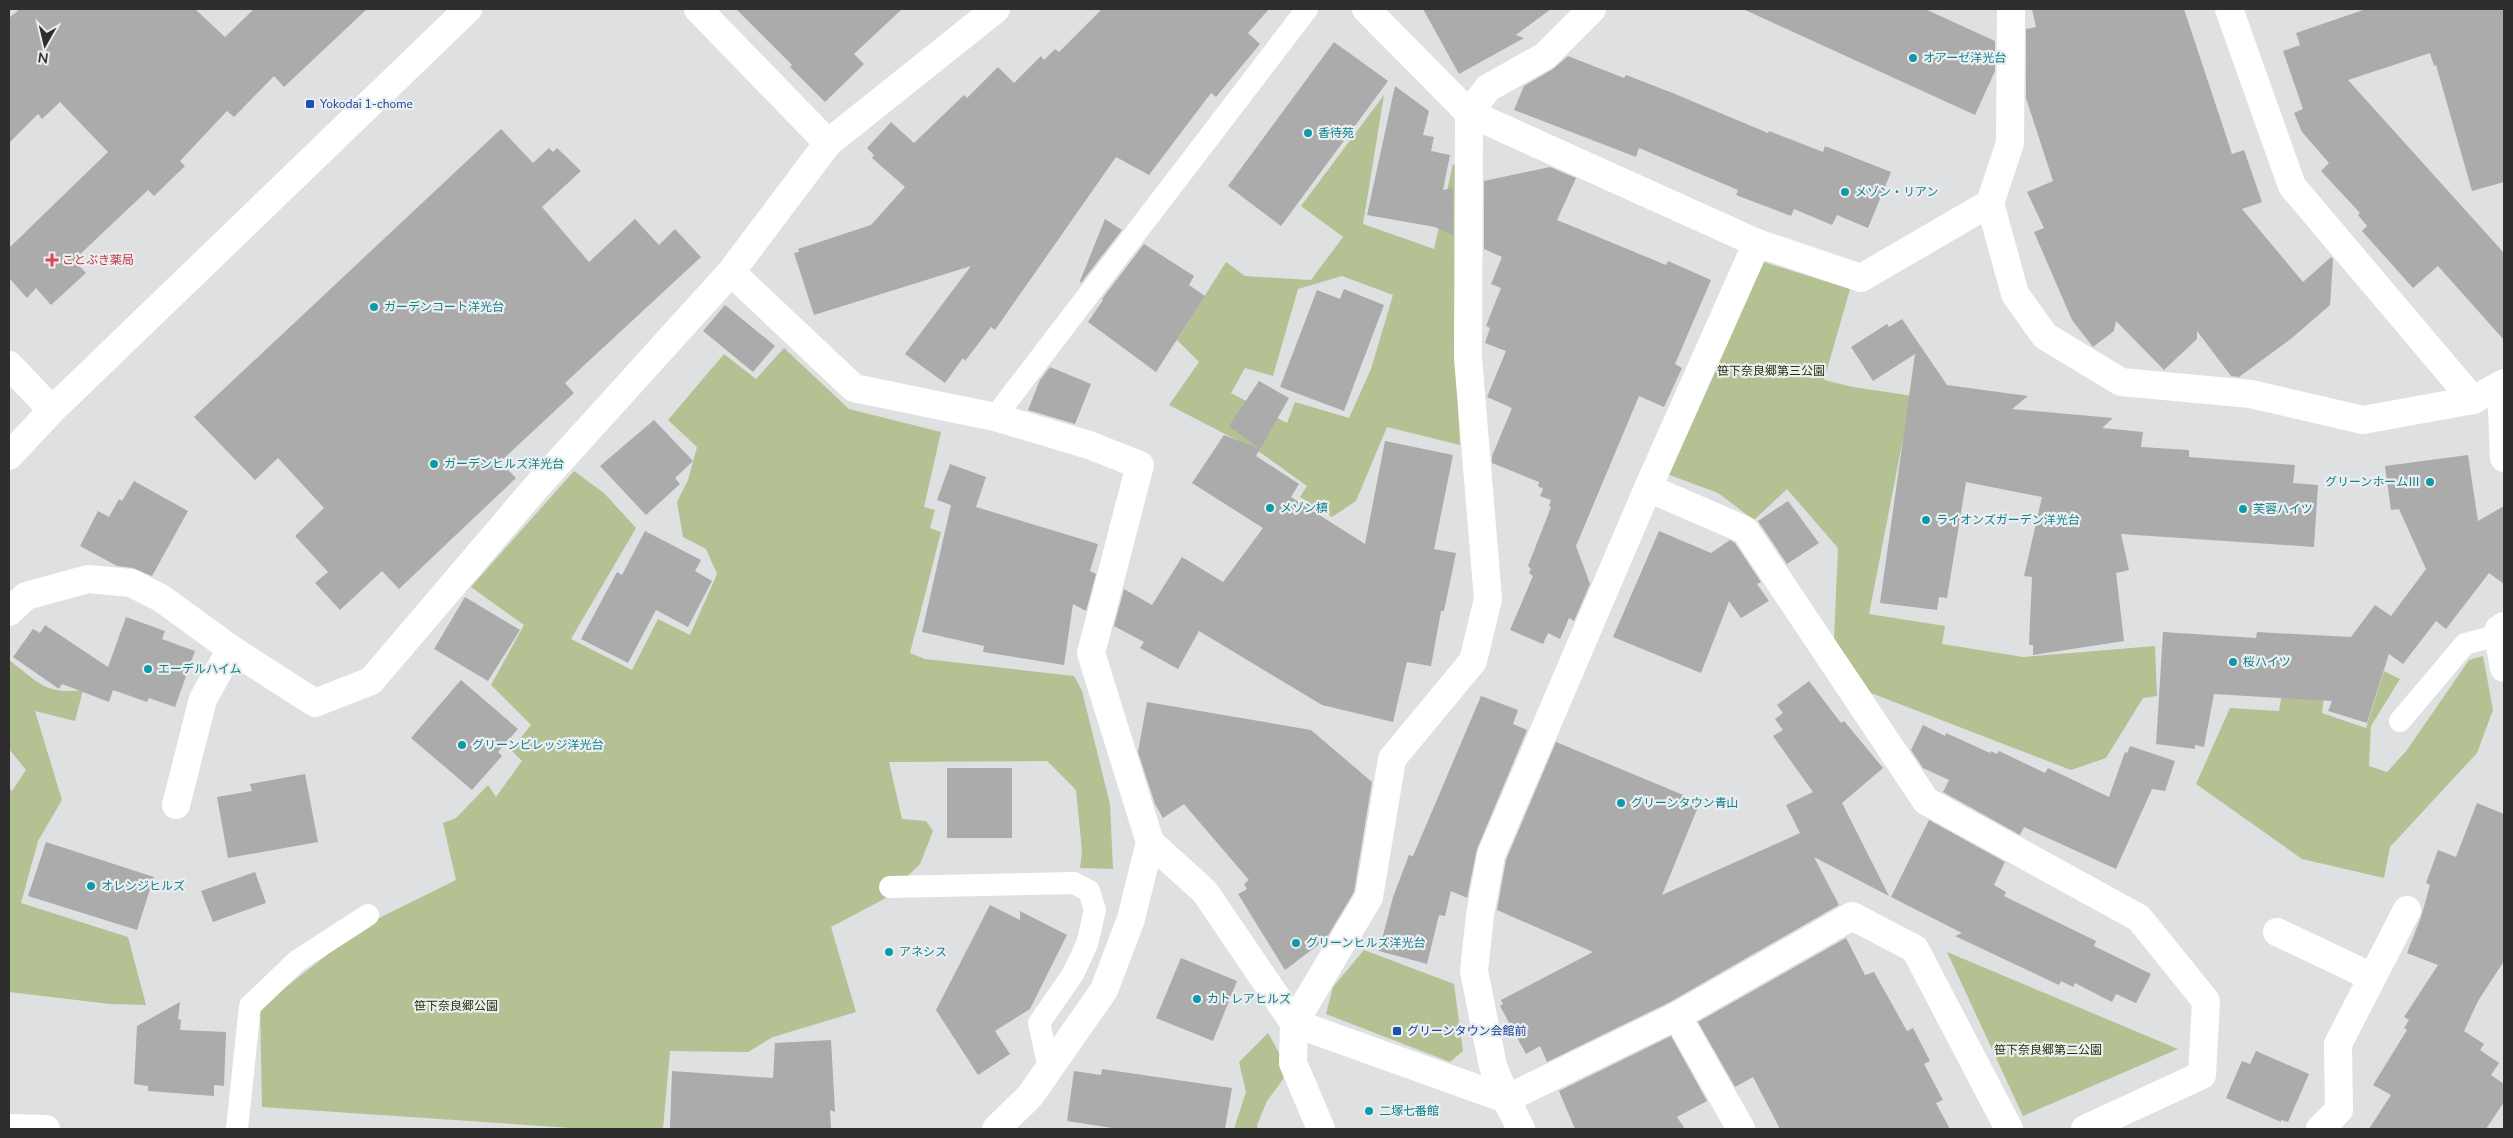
<svg xmlns="http://www.w3.org/2000/svg" width="2513" height="1138" viewBox="0 0 2513 1138" font-family="'Nunito Sans','Noto Sans JP',sans-serif">
<style>
.green{fill:#b3c193;fill-rule:evenodd}
.building{fill:#ababac}
.lines{fill:none;stroke-linecap:round;stroke-linejoin:round}
.service{stroke:#fff;stroke-width:22}
.minor{stroke:#fff;stroke-width:28}
.tertiary{stroke:#fff;stroke-width:28}
.culture-dot{fill:#0f9aa8;stroke:#ecedee;stroke-width:2}
.transit-dot{fill:#1a4fb4;stroke:#ecedee;stroke-width:2}
.health-dot{fill:#e0444e;stroke:#ecedee;stroke-width:2}
.labels{text-anchor:middle;stroke-width:4.5;stroke-linejoin:round;paint-order:stroke}
.culture-label{font-size:12px;fill:#0d838f;stroke:#ecedee;text-anchor:start}
.transit-label{font-size:12px;fill:#164399;stroke:#ecedee;text-anchor:start}
.health-label{font-size:12px;fill:#be3a42;stroke:#ecedee;text-anchor:start}
.park-label{font-size:12px;fill:#29330b;stroke:#ecedee}
</style>
<rect width="100%" height="100%" fill="#dfe0e1"/>
<g class="green">
<path d="M1384 95 1363 224 1434 249 1453 164 1458 166 1456 363 1460 445 1387 427 1356 501 1332 517 1300 497 1307 486 1258 451 1169 405 1199 362 1177 340 1226 262 1245 276 1311 280 1343 237 1301 206ZM1342 276 1393 295 1371 369 1349 418 1295 402 1287 423 1231 393 1245 368 1273 376 1298 289Z"/>
<path d="M1760 261 1850 289 1824 380 1853 387 1920 397 1903 439 1869 614 1945 626 1942 644 2023 657 2155 646 2157 696 2143 698 2106 758 2071 770 1871 693 1834 639 1838 548 1787 489 1754 520 1718 493 1667 474Z"/>
<path d="M784 348 849 409 941 432 924 507 935 510 930 528 941 532 910 653 925 659 1074 676 1082 691 1110 804 1113 869 1080 868 1082 851 1076 790 1047 761 889 762 902 819 926 821 933 831 920 864 884 899 831 927 856 1012 773 1037 748 1052 670 1051 663 1129H586L262 1107 260 1007 367 924 456 880 443 823 456 818 488 785 496 797 522 761 511 750 531 725 491 685 524 625 471 587 574 471 604 493 636 528 571 639 632 670 658 619 690 635 717 574 706 549 683 537 677 502 688 480 697 447 668 420 724 354 756 379Z"/>
<path d="M2329 654 2322 713 2366 728 2384 671 2400 679 2371 726 2369 766 2387 772 2407 750 2469 660 2483 656 2493 710 2477 753 2390 847 2384 878 2302 859 2196 784 2230 708 2279 711 2282 693Z"/>
<path d="M9 660C38 682 45 695 83 690L75 721 35 711 62 800 38 841 21 903 128 937 146 1005 110 1004 9 992V788L12 791 26 770 9 749Z"/>
<path d="M1364 950 1454 984 1463 1051 1450 1062 1326 1014 1333 987Z"/>
<path d="M1947 952 2178 1049 2023 1116Z"/>
<path d="M1268 1033 1289 1071 1267 1101 1257 1125 1258 1129H1234L1246 1092 1239 1062Z"/>
</g>
<g class="building">
<path d="M20 9H195L225 37 254 9H367L284 87 274 76 234 117 227 111 180 161 185 166 154 196 148 190 74 260 86 273 51 305 36 288 27 298 9 278V248L108 152 60 102 42 119 38 114 9 143V18Z"/>
<path d="M736 9H902L854 54 864 64 825 102 790 67 792 65Z"/>
<path d="M1102 9H1269L1248 33 1260 44 1216 97 1211 93 1149 175 1116 157 995 330 991 327 965 361 963 358 945 383 905 354 971 266 814 315 794 253 799 252 798 249 871 225 905 187 872 158 874 155 867 148 891 122 914 143 964 95 967 98 998 67 1014 83 1041 56 1044 60 1055 49 1059 52Z"/>
<path d="M1423 9H1551L1516 35 1524 38 1459 74Z"/>
<path d="M1743 9H1925L1995 41V71L1975 115Z"/>
<path d="M2032 9H2184L2232 154 2244 150 2262 202 2242 209 2303 282 2331 257 2333 259 2330 305 2292 338 2239 377 2231 376 2197 331V339L2164 370 2116 321 2114 331 2093 347 2072 320 2034 232 2044 228 2027 192 2053 181 2026 98V29L2036 27Z"/>
<path d="M2366 9H2504V182L2472 191 2436 65 2434 66 2430 53 2348 80 2504 253V340L2438 266 2413 288 2362 231 2367 226 2358 215 2360 213 2321 171 2329 163 2302 132 2294 113 2303 109 2283 51 2300 45 2296 33Z"/>
<path d="M1334 42 1388 81 1281 226 1228 186Z"/>
<path d="M1568 56 1624 78 1626 75 1675 94 1768 133 1769 131 1823 152 1825 146 1891 172 1868 228 1837 215 1832 225 1794 209 1791 216 1736 195 1738 190 1639 148 1636 157 1514 110 1524 86 1553 69Z"/>
<path d="M1395 86 1429 111 1423 135 1434 137 1431 151 1450 155 1443 190 1453 188V235L1435 227 1367 215Z"/>
<path d="M501 129 533 163 549 148 553 152 557 148 581 171 542 207 589 262 635 219 659 245 675 229 701 257 565 383 574 393 500 462 516 478 399 589 382 571 340 610 315 583 328 572 295 536 324 508 278 458 255 480 194 417Z"/>
<path d="M1550 167 1576 178 1557 220 1666 265 1668 261 1711 280 1675 364 1682 368 1664 407 1639 396 1576 546 1590 584 1574 621 1569 618 1560 639 1548 633 1543 644 1510 630 1533 576 1529 573 1531 569 1528 566 1551 507 1549 506 1551 500 1540 496 1543 489 1538 486 1539 482 1492 463V456L1512 408 1487 397 1506 351 1485 343 1490 328 1486 326 1501 288 1491 284 1502 257 1484 249V181Z"/>
<path d="M1105 219 1122 230 1081 283 1080 281Z"/>
<path d="M1144 244 1194 276 1189 285 1205 296 1156 372 1088 322 1103 300 1102 299Z"/>
<path d="M1344 289 1384 305 1344 411 1280 387 1317 290 1340 299Z"/>
<path d="M725 305 775 346 753 372 703 331Z"/>
<path d="M1902 319 1947 385 2028 396 2012 409 2113 418 2102 428 2143 432 2141 447 2189 450V457L2295 465 2293 483 2318 485 2314 547 2121 534 2129 570 2116 573 2124 641 2033 655V645H2029L2032 577 2024 576 2042 497 1966 482 1947 598 1939 597 1937 610 1880 603 1915 354 1873 381 1851 347 1887 324 1889 327Z"/>
<path d="M1050 367 1091 384 1075 424 1028 410 1040 380Z"/>
<path d="M1259 381 1289 398 1260 449 1229 426Z"/>
<path d="M654 420 693 461 675 478 680 484 646 515 600 466Z"/>
<path d="M1224 435 1260 449 1256 456 1299 484 1291 497 1365 544 1385 441 1453 455 1434 549 1456 553 1444 611H1441L1431 666 1407 662 1393 722 1322 705 1199 631 1178 669 1140 648 1144 642 1114 626 1124 589 1152 605 1182 557 1223 582 1263 528 1192 483Z"/>
<path d="M2468 455 2478 521 2504 506V584L2489 573 2446 629 2436 621 2403 664 2389 654 2367 723 2328 711 2332 701 2214 694 2204 747 2195 745V749L2156 744 2163 632 2256 638 2257 632 2351 637 2375 605 2391 616 2426 569 2399 509 2391 510 2385 466Z"/>
<path d="M950 464 986 477 976 507 1098 544 1090 571 1096 574 1086 611 1073 604 1064 665 983 652 984 646 922 632 951 505 937 500Z"/>
<path d="M134 481 188 511 152 576 133 568 117 566 80 546 98 511 109 517 119 499 122 501Z"/>
<path d="M1788 501 1819 543 1787 564 1758 521Z"/>
<path d="M645 531 701 560 695 571 712 581 688 627 656 610 628 663 581 639 617 572 622 575Z"/>
<path d="M1659 531 1711 553 1730 540 1735 543 1761 582 1757 584 1769 601 1741 618 1729 601 1701 673 1613 637Z"/>
<path d="M465 597 520 630 488 681 434 649Z"/>
<path d="M126 617 165 631 162 639 195 651 175 707 149 698 147 702 113 690 109 702 62 684 59 689 13 657 33 629 40 633 45 625 108 667Z"/>
<path d="M461 680 518 729 498 752 502 756 472 790 411 738Z"/>
<path d="M1809 681 1841 723 1844 721 1883 768 1842 803 1889 896 1814 857 1839 905 1670 1002 1547 1062 1540 1046 1526 1054 1500 1006 1503 1004 1501 1000 1593 952 1497 910 1506 860 1556 742 1700 802 1662 895 1800 833 1786 805 1813 792 1773 736 1783 730 1775 719 1783 713 1777 705Z"/>
<path d="M1481 696 1518 710 1513 724 1527 730 1477 849 1467 898 1451 891 1445 916 1439 915 1427 964 1379 951 1393 897 1409 855 1413 856Z"/>
<path d="M1147 702 1311 730 1372 782 1354 892 1326 939 1285 970 1238 894 1247 889 1244 884 1249 880 1184 804 1163 818 1155 804 1138 752Z"/>
<path d="M1923 725 1945 736 1946 733 1990 753 1991 751 1997 754 1999 751 2045 773 2048 768 2109 797 2125 752 2127 753 2130 746 2175 761 2165 791 2152 789 2116 869 2024 827 2020 835 1943 792 1949 780 1923 768 1911 750Z"/>
<rect x="947" y="768" width="65" height="70"/>
<path d="M305 774 318 842 228 858 217 797 252 791 250 784Z"/>
<path d="M2477 803 2504 814V961L2478 1001 2464 1031 2484 1044 2480 1050 2499 1063 2491 1075 2504 1084V1102L2486 1129H2369L2391 1095 2373 1085 2407 1030 2404 1028 2409 1020 2404 1017 2438 965 2407 953 2421 917 2430 885 2426 883 2438 850 2456 857Z"/>
<path d="M1929 820 2005 862 1994 885 2006 892 2004 896 2096 941 2094 946 2151 974 2136 1003 2116 994 2112 1002 2075 983 2073 987 2061 981 2059 985 1955 936 1962 933 1891 897Z"/>
<path d="M46 842 154 877 137 930 28 896Z"/>
<path d="M255 872 266 903 213 922 201 891Z"/>
<path d="M990 905 1020 920V911L1067 935 1030 1009 995 1031 1010 1054 978 1075 936 1010Z"/>
<path d="M1846 938 1865 975 1874 972 1907 1031 1913 1028 1930 1061 1924 1064 1943 1100 1936 1103 1950 1129H1780L1753 1077 1735 1087 1698 1022Z"/>
<path d="M1181 958 1237 981 1213 1041 1156 1018Z"/>
<path d="M180 1002 178 1019 181 1020 180 1030 226 1032 224 1086 214 1085V1096L148 1091V1086L134 1084 137 1026Z"/>
<path d="M1671 1036 1707 1101 1677 1117 1685 1129H1575L1559 1091Z"/>
<path d="M831 1040 835 1112 830 1110 831 1129 670 1128 672 1071 773 1078 775 1043Z"/>
<path d="M2256 1051 2309 1074 2288 1122 2281 1120V1122L2226 1098 2242 1061 2250 1064Z"/>
<path d="M1102 1069 1232 1088 1225 1129H1119L1067 1121 1074 1071 1101 1075Z"/>
</g>
<g class="lines">
<g class="service">
<path d="M995 417 1307 9"/>
<path d="M2400 721 2465 644 2498 635"/>
<path d="M890 887 1074 883 1089 891 1095 910 1087 944 1073 974 1039 1023 1049 1068"/>
<path d="M237 1129 250 1006 297 961 368 915"/>
</g>
<g class="minor">
<path d="M698 9 828 143"/>
<path d="M1366 9 1469 113 1757 243 1861 278 1990 203 2015 294 2045 336 2121 382 2251 394 2363 420 2473 400 2504 383"/>
<path d="M2229 9 2292 186 2473 400"/>
<path d="M1990 203 2010 143 2011 9"/>
<path d="M731 272 854 388 995 417 1089 445 1140 465 1091 653 1150 842 1205 892 1294 1023 1506 1099 1677 1016 1852 916 1915 949 2009 1129"/>
<path d="M2501 386 2504 458"/>
<path d="M1648 488 1745 530 1926 801 2139 918 2206 1001 2202 1075 2085 1129"/>
<path d="M9 612 26 596 88 579 131 583 161 598 231 649 315 703 371 681 538 485 731 272 828 143 996 9"/>
<path d="M2504 626 2499 629 2498 635 2504 668"/>
<path d="M176 805 203 699 231 649"/>
<path d="M2277 932 2372 977"/>
<path d="M1677 1016 1741 1129"/>
<path d="M9 1128 46 1129"/>
<path d="M996 1129 1030 1096 1104 990 1131 919 1150 842"/>
<path d="M1321 1129 1293 1063 1294 1023 1369 897 1392 759 1473 661 1488 599 1468 358 1469 113 1488 88 1545 56 1592 9"/>
<path d="M1521 1129 1506 1099 1493 1066 1474 971 1480 915 1491 855 1648 488 1757 243"/>
<path d="M2320 1129 2339 1110 2338 1044 2407 910"/>
</g>
<g class="tertiary">
<path d="M9 365 52 410"/>
<path d="M9 456 52 410 468 9"/>
</g>
</g>
<g class="culture-dot">
<circle cx="1913" cy="58" r="5"/>
<circle cx="1308" cy="133" r="5"/>
<circle cx="1845" cy="192" r="5"/>
<circle cx="374" cy="307" r="5"/>
<circle cx="434" cy="464" r="5"/>
<circle cx="2430" cy="482" r="5"/>
<circle cx="1270" cy="508" r="5"/>
<circle cx="2243" cy="509" r="5"/>
<circle cx="1926" cy="520" r="5"/>
<circle cx="2233" cy="662" r="5"/>
<circle cx="148" cy="669" r="5"/>
<circle cx="462" cy="745" r="5"/>
<circle cx="1621" cy="803" r="5"/>
<circle cx="91" cy="886" r="5"/>
<circle cx="1296" cy="943" r="5"/>
<circle cx="889" cy="952" r="5"/>
<circle cx="1197" cy="999" r="5"/>
<circle cx="1369" cy="1111" r="5"/>
</g>
<g class="transit-dot">
<rect x="305" y="99" width="10" height="10" rx="2.5"/>
<rect x="1392" y="1026" width="10" height="10" rx="2.5"/>
</g>
<path class="health-dot" d="M49.5 252.5h5v5h5v5h-5v5h-5v-5h-5v-5h5z"/>
<g class="labels">
<g class="culture-label">
<text x="1923" y="62">オアーゼ洋光台</text>
<text x="1318" y="137">香待苑</text>
<text x="1855" y="196">メゾン・リアン</text>
<text x="384" y="311">ガーデンコート洋光台</text>
<text x="444" y="468">ガーデンヒルズ洋光台</text>
<text x="2420" y="486" text-anchor="end">グリーンホームⅢ</text>
<text x="1280" y="512">メゾン槙</text>
<text x="2253" y="513">芙蓉ハイツ</text>
<text x="1936" y="524">ライオンズガーデン洋光台</text>
<text x="2243" y="666">桜ハイツ</text>
<text x="158" y="673">エーデルハイム</text>
<text x="472" y="749">グリーンビレッジ洋光台</text>
<text x="1631" y="807">グリーンタウン青山</text>
<text x="101" y="890">オレンジヒルズ</text>
<text x="1306" y="947">グリーンヒルズ洋光台</text>
<text x="899" y="956">アネシス</text>
<text x="1207" y="1003">カトレアヒルズ</text>
<text x="1379" y="1115">二塚七番館</text>
</g>
<g class="transit-label">
<text x="320" y="108">Yokodai 1-chome</text>
<text x="1407" y="1035">グリーンタウン会館前</text>
</g>
<g class="health-label">
<text x="62" y="264">ことぶき薬局</text>
</g>
<g class="park-label">
<text x="1771" y="375">笹下奈良郷第三公園</text>
<text x="456" y="1010">笹下奈良郷公園</text>
<text x="2048" y="1054">笹下奈良郷第二公園</text>
</g>
</g>
<rect width="2513" height="1138" fill="none" stroke="#2e2e2f" stroke-width="20"/>
<g transform="translate(45 45) rotate(188)" stroke="#ecedee" stroke-width="4" paint-order="stroke">
<path d="M0-4L9 19L0 12L-9 19Z" fill="#2e2e2f"/>
<text y="-8" font-size="14" font-weight="bold" text-anchor="middle" fill="#2e2e2f">N</text>
</g>
</svg>
